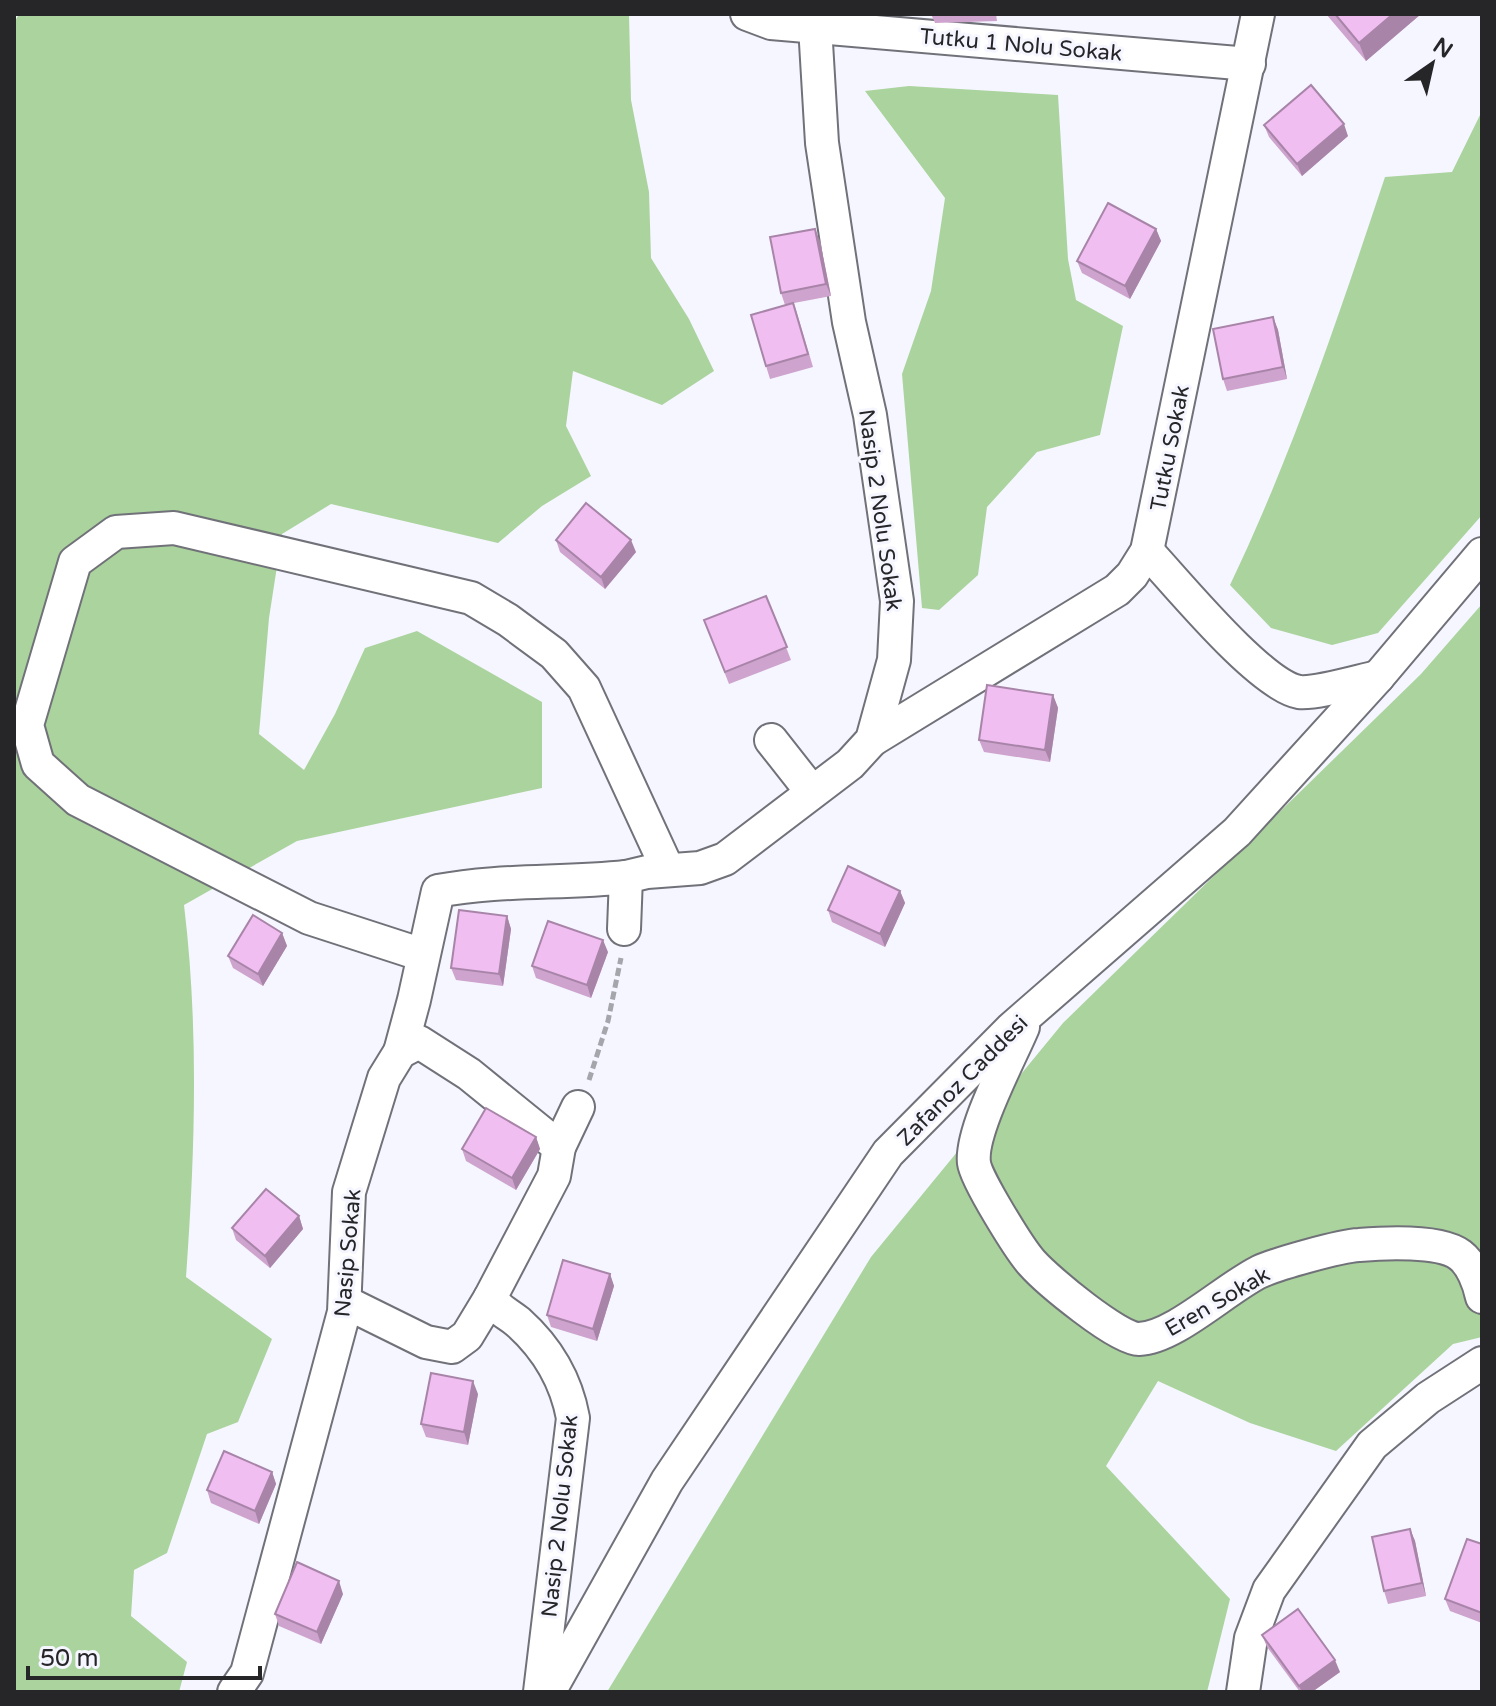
<svg xmlns="http://www.w3.org/2000/svg" width="1496" height="1706" viewBox="0 0 1496 1706" font-family="'Varela Round',sans-serif">
<style>
.green{fill:#abd39d}
.lines{fill:none;stroke-linecap:round;stroke-linejoin:round}
.minor-casing{stroke:#717279;stroke-width:36}
.path{stroke:#a5a5ac;stroke-width:5;stroke-dasharray:8 4;stroke-linecap:butt}
.minor{stroke:#fff;stroke-width:32}
.wall{fill:#cea3ce}
.shaded-wall{fill:#a885a8}
.building{fill:#f0bef0;stroke:#a885a8;stroke-width:2}
.labels{text-anchor:middle;stroke-width:6;stroke-linejoin:round;paint-order:stroke}
.street-label{font-size:22px;fill:#262629;stroke:#f5f6ff}
</style>
<rect width="100%" height="100%" fill="#f5f6ff"/>
<g class="green">
<path d="M19 14H629L631 100 649 192 651 258 689 319 714 371 662 405 573 371 566 426 591 476 542 506 498 543 331 504 282 534 269 618 259 734 304 770 335 714 365 648 417 631 542 702V788L297 841 184 905C199 1028 195 1154 186 1277L272 1339 238 1422 207 1434 167 1553 134 1570 131 1616 187 1662 179 1692H14V23Z"/>
<path d="M909 86 1058 95 1068 259 1076 300 1123 326 1100 435 1037 452 987 507 978 575 939 610 922 608 902 374 931 291 945 198 865 91Z"/>
<path d="M1482 111V515L1378 633 1332 645 1271 628 1230 585C1293 453 1339 315 1385 177L1452 172Z"/>
<path d="M1482 604V1337L1453 1344 1336 1451 1250 1423 1158 1381 1106 1466 1230 1599 1207 1692H607L871 1257 1063 1023 1421 674Z"/>
</g>
<g class="lines">
<g class="minor-casing">
<g id="minor">
<path d="M747 14 771 23 1249 64"/>
<path d="M1147 551C1177 583 1260 685 1299 692 1316 694 1359 681 1378 677"/>
<path d="M771 740 812 792"/>
<path d="M872 740 1117 590 1132 575 1147 551 1258 14"/>
<path d="M624 929 626 877 647 872 700 868 725 859 850 764 872 740 894 660 897 601 870 415 849 322 822 143 815 26"/>
<path d="M423 955 309 918 78 800 38 764 27 725 75 562 116 532 174 528 471 598 508 620 554 654 584 688 668 870"/>
<path d="M1023 1027C1010 1058 970 1132 974 1163 976 1179 1020 1250 1032 1263 1047 1280 1119 1340 1139 1339 1174 1338 1225 1289 1259 1272 1276 1264 1340 1246 1359 1245 1383 1243 1440 1240 1460 1255 1472 1264 1479 1283 1482 1297"/>
<path d="M400 1052 414 1000 438 891C500 879 563 884 626 877"/>
<path d="M345 1302 426 1342 452 1347 467 1336 490 1298"/>
<path d="M234 1692 247 1673 344 1312 349 1192 384 1078 400 1052 419 1042 469 1074 559 1147"/>
<path d="M540 1692 573 1418C566 1380 547 1348 518 1322 507 1313 498 1310 490 1298L554 1176 559 1147 578 1107"/>
<path d="M549 1692 667 1481 888 1153 1012 1028 1237 832 1378 677 1482 554"/>
<path d="M1243 1692 1251 1638 1269 1590 1372 1445 1428 1398 1482 1363"/>
</g>
</g>
<path class="path" d="M589 1080 608 1021 621 958"/>
<use href="#minor" class="minor"/>
</g>
<g class="wall">
<path d="M931 14H996L997 21 935 23Z"/>
<path d="M1326 14H1421L1366 61Z"/>
<path d="M1264 125 1348 136 1302 176 1269 137Z"/>
<path d="M1156 229 1161 241 1130 299 1082 273 1077 261Z"/>
<path d="M820 241 831 296 794 303 813 367 770 379 766 366 785 305 781 293Z"/>
<path d="M1273 317 1278 330 1287 379 1227 391 1223 379Z"/>
<path d="M556 540 636 552 605 589 560 552Z"/>
<path d="M766 596 791 660 729 684 704 620Z"/>
<path d="M1053 695 1058 708 1050 762 984 752 979 740Z"/>
<path d="M900 891 905 903 885 947 832 922 828 910Z"/>
<path d="M507 916 511 929 503 986 456 980 451 968Z"/>
<path d="M282 933 287 946 263 986 233 968 228 956Z"/>
<path d="M608 952 591 998 536 978 532 966Z"/>
<path d="M536 1137 540 1149 516 1190 466 1161 462 1149Z"/>
<path d="M299 1216 303 1229 270 1268 236 1240 232 1228Z"/>
<path d="M610 1274 614 1286 597 1341 551 1327 547 1315Z"/>
<path d="M478 1394 468 1445 426 1437 421 1424Z"/>
<path d="M272 1472 276 1484 259 1524 211 1503 207 1490Z"/>
<path d="M1410 1529 1415 1541 1426 1596 1388 1604 1384 1591Z"/>
<path d="M1482 1544V1623L1450 1611 1445 1599Z"/>
<path d="M343 1594 321 1644 279 1626 275 1614Z"/>
<path d="M1262 1635 1340 1672 1312 1692H1300L1267 1647Z"/>
</g>
<g class="shaded-wall">
<path d="M1393 14H1421L1366 61 1359 43Z"/>
<path d="M1344 124 1348 136 1302 176 1297 164Z"/>
<path d="M815 229 820 241 831 296 826 284Z"/>
<path d="M1156 229 1161 241 1130 299 1125 286Z"/>
<path d="M1273 317 1278 330 1287 379 1283 367Z"/>
<path d="M631 540 636 552 605 589 601 577Z"/>
<path d="M1053 695 1058 708 1050 762 1045 750Z"/>
<path d="M900 891 905 903 885 947 880 934Z"/>
<path d="M507 916 511 929 503 986 499 974Z"/>
<path d="M282 933 287 946 263 986 258 974Z"/>
<path d="M603 940 608 952 591 998 587 985Z"/>
<path d="M536 1137 540 1149 516 1190 512 1178Z"/>
<path d="M299 1216 303 1229 270 1268 265 1256Z"/>
<path d="M610 1274 614 1286 597 1341 593 1329Z"/>
<path d="M473 1381 478 1394 468 1445 464 1432Z"/>
<path d="M272 1472 276 1484 259 1524 255 1511Z"/>
<path d="M1410 1529 1415 1541 1426 1596 1422 1583Z"/>
<path d="M339 1581 343 1594 321 1644 317 1632Z"/>
<path d="M1335 1660 1340 1672 1312 1692H1302L1299 1686Z"/>
</g>
<g class="building">
<path d="M1335 14H1393L1359 43Z"/>
<path d="M1311 85 1344 124 1297 164 1264 125Z"/>
<path d="M1108 203 1156 229 1125 286 1077 261Z"/>
<path d="M815 229 826 284 781 293 770 237Z"/>
<path d="M793 303 808 354 766 366 751 315Z"/>
<path d="M1273 317 1283 367 1223 379 1213 329Z"/>
<path d="M586 503 631 540 601 577 556 540Z"/>
<path d="M766 596 787 647 725 672 704 620Z"/>
<path d="M987 685 1053 695 1045 750 979 740Z"/>
<path d="M848 866 900 891 880 934 828 910Z"/>
<path d="M459 910 507 916 499 974 451 968Z"/>
<path d="M253 915 282 933 258 974 228 956Z"/>
<path d="M548 921 603 940 587 985 532 966Z"/>
<path d="M486 1108 536 1137 512 1178 462 1149Z"/>
<path d="M266 1189 299 1216 265 1256 232 1228Z"/>
<path d="M563 1260 610 1274 593 1329 547 1315Z"/>
<path d="M431 1373 473 1381 464 1432 421 1424Z"/>
<path d="M224 1451 272 1472 255 1511 207 1490Z"/>
<path d="M1410 1529 1422 1583 1384 1591 1372 1537Z"/>
<path d="M1467 1539 1482 1544V1613L1445 1599Z"/>
<path d="M297 1562 339 1581 317 1632 275 1614Z"/>
<path d="M1298 1609 1335 1660 1299 1686 1262 1635Z"/>
</g>
<g class="labels">
<g class="street-label">
<text transform="translate(1021 44) rotate(5)" y="8">Tutku 1 Nolu Sokak</text>
<text transform="translate(1169 448) rotate(-79)" y="8">Tutku Sokak</text>
<text transform="translate(881 510) rotate(82)" y="8">Nasip 2 Nolu Sokak</text>
<text transform="translate(962 1080) rotate(-45)" y="8">Zafanoz Caddesi</text>
<text transform="translate(347 1253) rotate(-85)" y="8">Nasip Sokak</text>
<text transform="translate(1217 1301) rotate(-30)" y="8">Eren Sokak</text>
<text transform="translate(559 1516) rotate(-84)" y="8">Nasip 2 Nolu Sokak</text>
</g>
</g>
<rect width="1496" height="1706" fill="none" stroke="#262629" stroke-width="32"/>
<g transform="translate(1432 64) rotate(34)" stroke="#f5f6ff" stroke-width="6" paint-order="stroke">
<path d="M0-6L14 30L0 20L-14 30Z" fill="#262629"/>
<text y="-12" font-size="22" font-weight="bold" text-anchor="middle" fill="#262629">N</text>
</g>
<path d="M28 1666v12h232v-12" fill="none" stroke="#262629" stroke-width="4"/>
<text x="40" y="1666" font-size="24" fill="#262629" stroke="#f5f6ff" stroke-width="6" paint-order="stroke">50 m</text>
</svg>
